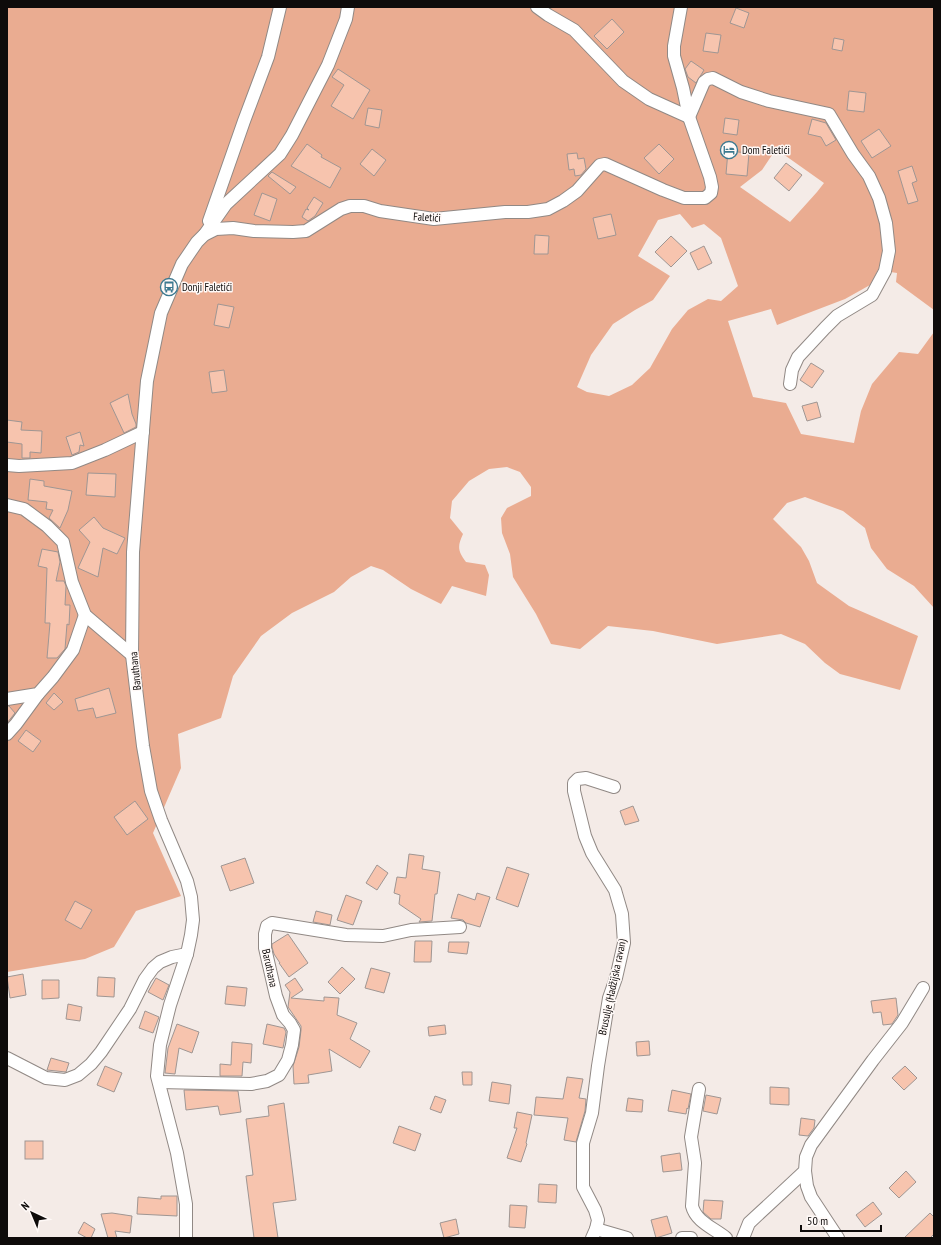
<svg xmlns="http://www.w3.org/2000/svg" width="941" height="1245" viewBox="0 0 941 1245" font-family="'PT Sans Narrow',sans-serif">
<style>
.green{fill:#eaac91;fill-rule:evenodd}
.building{fill:#f7c4ae;stroke:#9f9693}
.lines{fill:none;stroke-linecap:round;stroke-linejoin:round}
.street-casing{stroke:#918985;stroke-width:14}
.street{stroke:#fff;stroke-width:12}
.labels{text-anchor:middle;stroke-width:3;stroke-linejoin:round;paint-order:stroke}
.poi-label{font-size:11px;fill:#0e0b0a;stroke:#fff9f7;text-anchor:start}
.street-label{font-size:11px;fill:#0e0b0a;stroke:#fff9f7}
</style>
<rect width="100%" height="100%" fill="#f4ebe7"/>
<path class="green" d="M7 7H934V310L896 282 897 273 878 270 870 285 845 299 777 325 771 309 728 321 753 397 786 403 801 434 854 443 861 411 872 384 899 352 918 354 934 332V608L914 586 887 569 871 548 865 528 843 511 805 497 787 503 773 519 801 547 809 561 817 583 849 606 918 636 900 690 840 674 825 663 805 644 781 634 717 644 653 631 608 626 580 649 551 644 536 614 513 577 510 554 502 533 501 518 507 508 531 496V487L520 472 507 467 489 469 469 481 452 501 450 518 463 534C457 547 458 551 466 562L485 565 489 575 486 596 452 586 441 604 411 589 383 570 371 566 351 577 334 592 292 613 261 636 233 676 221 718 178 734 181 768 153 833 181 896 136 911 114 947 85 959 7 972ZM776 149 824 183 817 192 790 222 740 187 762 170ZM680 214 692 228 704 224 721 238 738 286 721 301 708 299 688 310 672 329 650 368 632 385 609 396 587 392 577 387 591 355 613 324 635 310 653 300 670 276 638 256 658 220Z"/>
<g class="building">
<path d="M736 8 749 13 744 28 730 23Z"/>
<path d="M612 19 624 32 607 49 594 36Z"/>
<path d="M706 33 721 35 718 53 703 51Z"/>
<path d="M834 38 844 40 842 51 832 49Z"/>
<path d="M691 61 704 70 696 83 688 77 685 69Z"/>
<path d="M338 69 370 90 353 119 331 106 344 85 332 77Z"/>
<path d="M849 91 866 93 864 112 847 110Z"/>
<path d="M368 108 382 110 379 128 365 125Z"/>
<path d="M725 118 739 120 737 135 723 133Z"/>
<path d="M812 119 826 123 836 140 826 146 821 137 808 134Z"/>
<path d="M879 129 891 146 872 158 861 141Z"/>
<path d="M307 144 322 155 321 157 341 168 330 188 291 166Z"/>
<path d="M659 144 674 159 659 174 644 158Z"/>
<path d="M372 149 386 160 374 176 360 164Z"/>
<path d="M728 151 749 153 747 176 726 174Z"/>
<path d="M577 153 578 159 584 158 586 169 581 175 575 176 574 169 569 170 567 154Z"/>
<path d="M786 163 802 175 789 191 774 178Z"/>
<path d="M912 166 917 181 912 183 918 201 908 204 898 171Z"/>
<path d="M272 172 296 187 290 194 268 176Z"/>
<path d="M262 193 277 199 270 221 254 215Z"/>
<path d="M314 197 323 203 315 216 308 221 302 217 306 209 309 210 307 208Z"/>
<path d="M611 214 616 235 598 239 593 218Z"/>
<path d="M535 235 549 236 548 254H534Z"/>
<path d="M671 236 687 251 671 267 655 252Z"/>
<path d="M704 246 712 263 698 270 690 253Z"/>
<path d="M218 304 234 307 229 328 214 325Z"/>
<path d="M811 363 824 371 812 388 800 380Z"/>
<path d="M224 370 227 391 212 393 209 372Z"/>
<path d="M128 394 132 414 136 424V427L124 433 110 403Z"/>
<path d="M817 402 821 417 807 421 802 406Z"/>
<path d="M7 420 22 422 21 430 42 431 41 453 30 452V458H22V444L7 442Z"/>
<path d="M80 432 84 446 80 445 79 452 72 455 66 437Z"/>
<path d="M88 473 116 474 115 497 86 495Z"/>
<path d="M30 479 44 481V486L72 491 68 510 60 528 49 518 53 510 46 509 47 502 28 500Z"/>
<path d="M94 517 103 528 125 538 117 554 103 548 98 577 78 568 90 542 79 530Z"/>
<path d="M42 549 58 552 60 562 56 581H64L66 586 65 605H70L69 625 67 624 65 649 57 658H47L50 623H45L47 568 38 566Z"/>
<path d="M109 688 116 713 96 718 93 708 78 711 75 699Z"/>
<path d="M54 693 63 702 54 710 46 703Z"/>
<path d="M7 706H9L15 713 7 723Z"/>
<path d="M26 730 41 741 33 752 18 741Z"/>
<path d="M135 801 148 819 127 835 114 817Z"/>
<path d="M633 806 639 821 625 825 620 811Z"/>
<path d="M409 854 424 856 422 869 440 872 437 894H435L432 921 419 922 421 919 399 904 400 895 394 893 397 877 406 878Z"/>
<path d="M245 858 254 883 230 891 221 866Z"/>
<path d="M377 865 388 873 377 890 366 883Z"/>
<path d="M507 867 529 874 518 907 496 899Z"/>
<path d="M477 893 490 897 480 927 466 923 463 920 451 918 458 894 475 900Z"/>
<path d="M346 895 362 901 353 925 337 920Z"/>
<path d="M75 901 92 910 81 929 65 920Z"/>
<path d="M316 911 332 915 330 925 313 922Z"/>
<path d="M288 934 308 963 289 977 279 963H280L274 954 272 947V944Z"/>
<path d="M415 941H432L431 962H414Z"/>
<path d="M449 942H469L467 954 448 952Z"/>
<path d="M342 967 355 979 340 994 328 982Z"/>
<path d="M371 968 390 973 384 993 365 988Z"/>
<path d="M23 974 26 995 10 998 7 977Z"/>
<path d="M98 977 115 978 114 997 97 996Z"/>
<path d="M156 978 169 985 163 1000 148 992Z"/>
<path d="M295 978 303 990 291 998 324 1001V997L339 998 337 1015 357 1023 350 1039 370 1051 360 1068 329 1049 332 1071 308 1075 309 1083 294 1084 293 1066 299 1047 301 1030V1026L288 1007 290 992 285 985Z"/>
<path d="M42 980H59V998L42 999Z"/>
<path d="M227 986 247 988 245 1006 225 1004Z"/>
<path d="M896 998 898 1015 892 1024 883 1025 881 1012 873 1013 871 1001Z"/>
<path d="M68 1004 82 1007 80 1021 66 1019Z"/>
<path d="M145 1011 159 1017 153 1033 139 1028Z"/>
<path d="M177 1024 199 1032 192 1053 179 1048 175 1074 165 1073 168 1048Z"/>
<path d="M267 1024 284 1028 286 1032 283 1048 263 1044Z"/>
<path d="M445 1025 446 1034 429 1036 428 1027Z"/>
<path d="M649 1041 650 1055 637 1056 636 1042Z"/>
<path d="M232 1042 252 1044 251 1063 243 1062 242 1076H220V1064L231 1065Z"/>
<path d="M51 1058 69 1063 66 1072 47 1070Z"/>
<path d="M105 1066 122 1073 114 1092 97 1085Z"/>
<path d="M905 1066 917 1078 904 1090 892 1078Z"/>
<path d="M462 1072H472V1085H463Z"/>
<path d="M567 1077 583 1079 579 1098 586 1099 585 1111 576 1142 564 1140 568 1118 534 1115 536 1097 563 1099Z"/>
<path d="M492 1082 511 1085 509 1104 489 1101Z"/>
<path d="M770 1087 789 1088V1105L770 1104Z"/>
<path d="M184 1090 238 1091 241 1112 220 1115 218 1106 186 1110Z"/>
<path d="M672 1090 691 1094 688 1109 687 1108 686 1114 668 1111Z"/>
<path d="M706 1095 721 1098 717 1114 703 1111Z"/>
<path d="M435 1096 446 1100 441 1113 430 1109Z"/>
<path d="M628 1098 643 1100 642 1112 626 1111Z"/>
<path d="M284 1103 296 1200 273 1203 278 1238H254L246 1176 253 1175 246 1119 269 1116 268 1106Z"/>
<path d="M517 1112 532 1115 526 1143 527 1144 521 1162 507 1158 517 1128H514Z"/>
<path d="M801 1118 815 1120 814 1128 808 1136 799 1135Z"/>
<path d="M399 1126 421 1134 415 1151 393 1143Z"/>
<rect x="25" y="1141" width="18" height="18"/>
<path d="M680 1153 682 1170 663 1172 661 1156Z"/>
<path d="M906 1171 916 1182 899 1198 889 1188Z"/>
<path d="M539 1184 557 1185 556 1203 538 1202Z"/>
<path d="M161 1196H177V1216L137 1214 138 1197 161 1199Z"/>
<path d="M704 1200 723 1201 721 1219H711L703 1212Z"/>
<path d="M873 1202 882 1214 865 1227 856 1215Z"/>
<path d="M510 1205 527 1206 525 1228 509 1227Z"/>
<path d="M112 1213 132 1216 130 1233 115 1231 117 1238H108L101 1214Z"/>
<path d="M930 1213 934 1217V1234L930 1238H904Z"/>
<path d="M667 1216 672 1233 656 1238 651 1220Z"/>
<path d="M456 1219 459 1234 444 1238 440 1223Z"/>
<path d="M84 1222 95 1229 91 1238H87L78 1233Z"/>
</g>
<g class="lines">
<g class="street-casing">
<g id="street">
<path d="M537 7 548 15 574 30 623 81 649 99 689 117 704 82 708 79 713 78 741 92 769 101 829 114 853 154 869 176 879 198 886 223 889 251 885 271 872 295 837 316 825 328 798 357 792 370 790 384"/>
<path d="M209 221 244 121 268 57 280 7"/>
<path d="M205 234 226 204 280 154 292 135 328 65 346 19 348 7"/>
<path d="M7 465 19 466 72 463 105 450 143 432"/>
<path d="M7 505 24 509 47 526 63 542 72 582 85 615 132 655"/>
<path d="M7 699 38 694 53 677 73 650 85 615"/>
<path d="M7 734 16 724 38 694"/>
<path d="M7 1058 46 1078 65 1080 78 1075 91 1064 101 1052 130 1009 145 979 153 968 160 962 172 957 187 954"/>
<path d="M159 1082 251 1084 267 1081 279 1075 288 1060 292 1045 294 1030 290 1023 283 1015 276 996 265 948V934L267 926 272 923 346 935 383 936 411 930 460 927"/>
<path d="M699 1089 691 1137 695 1163 692 1206C696 1222 714 1228 726 1238"/>
<path d="M805 1171 807 1186 811 1197 838 1238"/>
<path d="M596 1229 627 1238"/>
<path d="M186 1238V1204L177 1153 157 1076 160 1045 170 1005 187 954 191 935 193 920 191 897 187 881 161 820 151 791 143 746 132 655 133 552 147 381 161 313 182 264 197 242 204 235 216 229 233 228 254 231 293 232 306 231 341 209 350 206H364L380 211 434 219 505 212H528L548 209 563 201 577 191 600 165 605 164 663 190 684 198H705L711 193 712 187 710 177 689 117 683 88 674 56V46L681 7"/>
<path d="M592 1238 596 1229 598 1220 595 1210 583 1187V1143L592 1113 598 1066 609 998 616 978 624 943 622 914 615 890 592 853 585 836 574 791V783L578 779 586 778 614 787"/>
<path d="M682 1238H691"/>
<path d="M743 1238 749 1223 805 1171 806 1157 811 1145 873 1060 902 1023 923 988"/>
</g>
</g>
<use href="#street" class="street"/>
</g>
<defs>
<g id="hotel-ring" transform="scale(0.9)"><circle r="9.5" fill="#fff9f7" stroke="#3c7990" stroke-width="1.5"/><path d="M-6-4.5h1.5V1H6V5H4.5V3h-9V5H-6ZM-4 0a1.8 1.8 0 1 1 3.6 0ZM.5 0V-2.5h3Q6-2.5 6 0Z" fill="#3c7990"/></g>
<g id="bus-ring" transform="scale(0.9)"><circle r="9.5" fill="#fff9f7" stroke="#3c7990" stroke-width="1.5"/><path d="M-5-6H5V4H4V6H2V4H-2V6H-4V4H-5ZM-3.5-4V0h7V-4ZM-3.5 1.2v1.5H-2V1.2ZM2 1.2v1.5H3.5V1.2Z" fill="#3c7990"/></g>
</defs>
<g fill-rule="evenodd">
<use href="#hotel-ring" x="729" y="150"/>
<use href="#bus-ring" x="169" y="287"/>
</g>
<g class="labels">
<g class="poi-label">
<text x="742" y="154">Dom Faletići</text>
<text x="182" y="291">Donji Faletići</text>
</g>
<g class="street-label">
<text transform="translate(427 217) rotate(3)" y="4">Faletići</text>
<text transform="translate(135 671) rotate(-96)" y="4">Baruthana</text>
<text transform="translate(270 968) rotate(78)" y="4">Baruthana</text>
<text transform="translate(612 987) rotate(-78)" y="4">Brusulje (Hadžijska ravan)</text>
</g>
</g>
<rect width="941" height="1245" fill="none" stroke="#0e0b0a" stroke-width="16"/>
<g transform="translate(32 1213) rotate(316)" stroke="#fff9f7" stroke-width="3" paint-order="stroke">
<path d="M0-3L7 15L0 10L-7 15Z" fill="#0e0b0a"/>
<text y="-6" font-size="11" font-weight="bold" text-anchor="middle" fill="#0e0b0a">N</text>
</g>
<path d="M801 1225v6h80v-6" fill="none" stroke="#0e0b0a" stroke-width="2"/>
<text x="807" y="1225" font-size="12" fill="#0e0b0a" stroke="#fff9f7" stroke-width="3" paint-order="stroke">50 m</text>
</svg>
